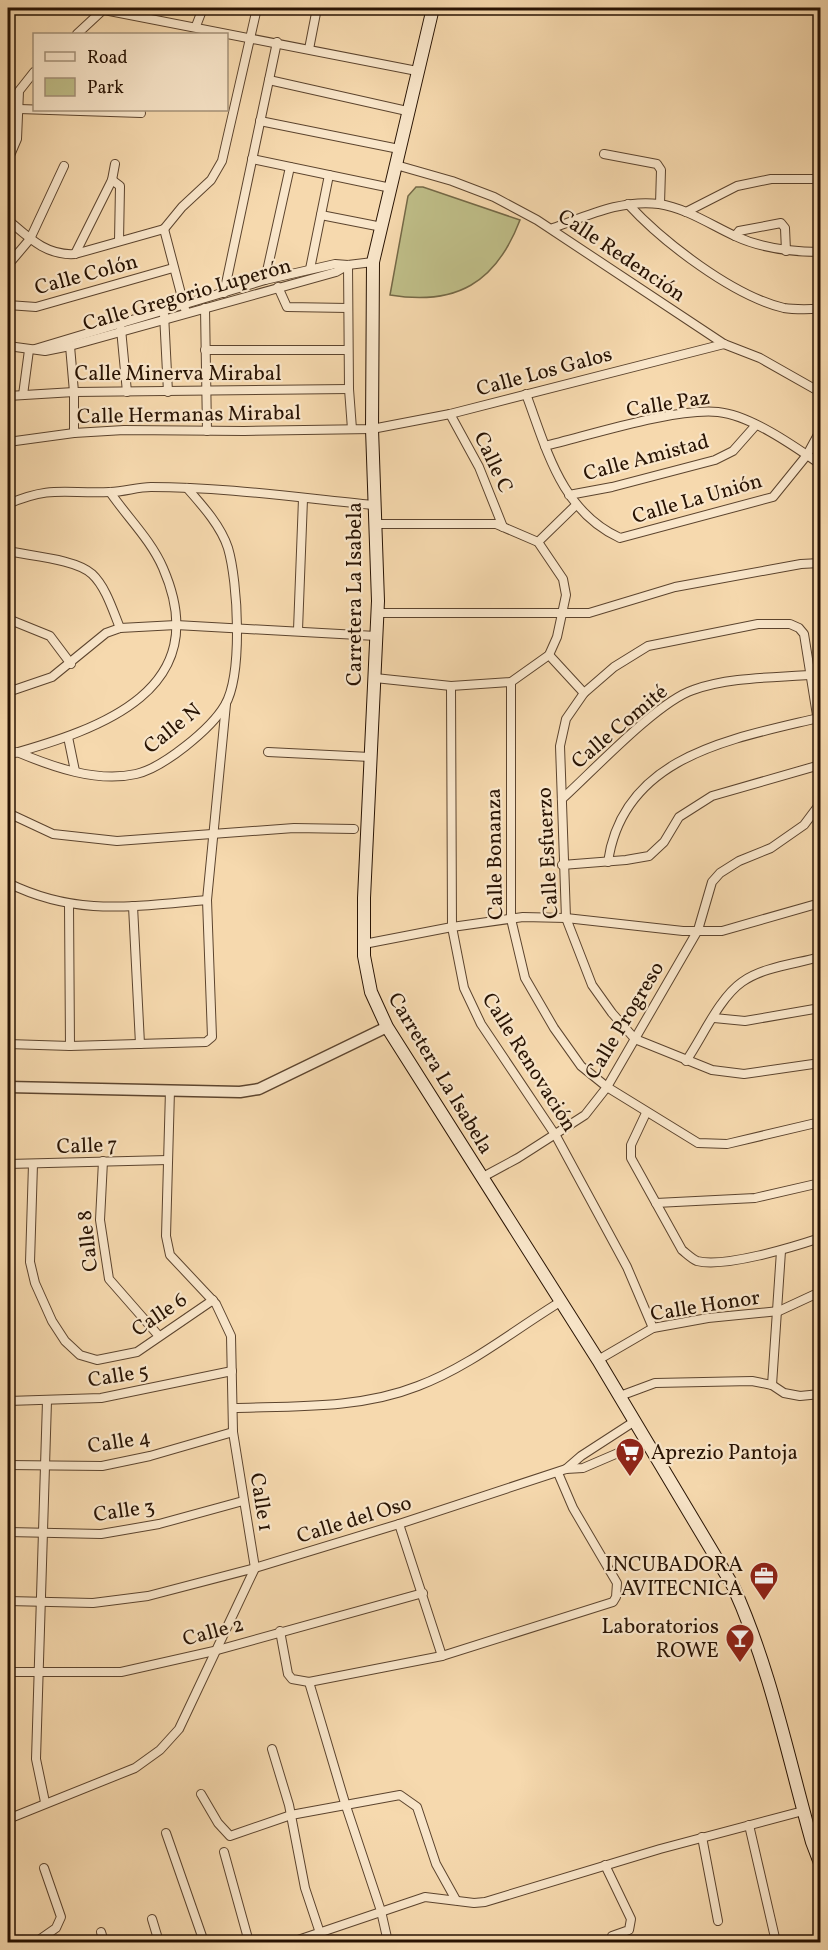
<svg xmlns="http://www.w3.org/2000/svg" width="828" height="1950" viewBox="0 0 828 1950" font-family="Vollkorn,serif">
<style>
.park{fill:#bfbe88;stroke:#746846;stroke-width:1.5}
.lines{fill:none;stroke-linecap:round;stroke-linejoin:round}
.minor-casing{stroke:#5c442e;stroke-width:10}
.tertiary-casing{stroke:#5c442e;stroke-width:13}
.secondary-casing{stroke:#281303;stroke-width:14}
.minor{stroke:#f9e6ca;stroke-width:8}
.tertiary{stroke:#f9e6ca;stroke-width:10}
.secondary{stroke:#f9e6ca;stroke-width:12}
.labels{text-anchor:middle;stroke-width:4.5;stroke-linejoin:round;paint-order:stroke}
.street-label{font-size:21px;fill:#281303;stroke:#f9e6ca}
.poi-label{font-size:21px;fill:#281303;stroke:#f9e6ca;text-anchor:end}
</style>
<rect width="100%" height="100%" fill="#f6d9ae"/>
<filter id="stains"><feTurbulence type="fractalNoise" baseFrequency=".00333" numOctaves="4"/><feColorMatrix values="0 0 0 0 .2 0 0 0 0 .09 0 0 0 0 .02 0 0 0 .5 -.17"/></filter>
<radialGradient id="worn" r=".72"><stop offset=".6" stop-color="#630" stop-opacity="0"/><stop offset="1" stop-color="#630" stop-opacity=".3"/></radialGradient>
<path class="park" d="M416 187H423L520 220C496 283 456 306 390 295L408 196Z"/>
<g class="lines">
<g class="minor-casing">
<g id="minor">
<path d="M94 8 417 71"/>
<path d="M196 26 203 8"/>
<path d="M77 34 105 8"/>
<path d="M309 49 317 8"/>
<path d="M269 80 407 111"/>
<path d="M19 109 141 113"/>
<path d="M260 121 399 149"/>
<path d="M604 154 657 164 661 170 660 204"/>
<path d="M252 159 391 188"/>
<path d="M8 160 17 139 19 91 34 72"/>
<path d="M396 165 452 181 494 197 537 220 724 344 760 358 820 392"/>
<path d="M112 180 120 186 119 241"/>
<path d="M628 204C663 242 733 296 784 308 795 310 809 309 820 309"/>
<path d="M686 212 737 186 771 179H820"/>
<path d="M321 215 382 227"/>
<path d="M8 220C28 237 46 256 75 254L164 229"/>
<path d="M553 228C587 216 622 199 659 204 686 208 711 225 735 236 763 249 791 252 820 252"/>
<path d="M164 229 182 207 211 180 222 161 257 8"/>
<path d="M164 229 185 309"/>
<path d="M735 236 739 231 781 223 785 228 786 251"/>
<path d="M75 254 112 180 115 164"/>
<path d="M8 265 30 239 64 166"/>
<path d="M348 265 349 389 352 429"/>
<path d="M310 269 329 175"/>
<path d="M265 280 290 167"/>
<path d="M278 287 287 307 348 308"/>
<path d="M224 293 277 42"/>
<path d="M8 305 36 307 173 268"/>
<path d="M205 308 207 431"/>
<path d="M164 314 168 392"/>
<path d="M121 329 127 392"/>
<path d="M8 346 45 351 70 346 336 272 348 265"/>
<path d="M70 346 74 392V433"/>
<path d="M35 349 265 280 335 264 348 265 373 262"/>
<path d="M205 350H348"/>
<path d="M526 394C547 450 561 511 620 538L773 497 807 455 820 431"/>
<path d="M23 395 29 350"/>
<path d="M8 396 74 392 349 389"/>
<path d="M450 414 479 467 503 527"/>
<path d="M8 442 74 433 124 430 244 431 372 429 450 414 724 344"/>
<path d="M545 446C591 435 673 408 718 412 750 415 794 446 820 464"/>
<path d="M569 495 612 487 715 460 733 451 756 425"/>
<path d="M8 504C52 485 66 494 110 492 124 492 137 487 151 487 225 487 300 498 373 505"/>
<path d="M375 524H496L538 542 563 579 566 595 557 637 549 655 511 682 451 686 375 678"/>
<path d="M538 542 576 505"/>
<path d="M8 551C30 556 76 559 92 574 106 587 113 611 120 628"/>
<path d="M377 613H589L675 587 801 564 820 563"/>
<path d="M8 619 50 636 71 664"/>
<path d="M298 630 303 499"/>
<path d="M549 655 584 693"/>
<path d="M511 682V919L525 978 554 1028 581 1066 607 1087 698 1143 727 1144 820 1122"/>
<path d="M451 686 452 927 464 988 481 1024 556 1136 627 1267 653 1328"/>
<path d="M8 692 52 677 106 633 120 628 176 625 376 636"/>
<path d="M820 734 804 634 799 628 790 624H758L648 646 614 667 584 693 566 719 560 746 566 918 592 985 612 1013 635 1039 712 1070 744 1074 820 1063"/>
<path d="M68 737 75 771"/>
<path d="M17 752C53 767 97 783 136 774 163 768 211 729 225 705 243 674 238 582 228 548 221 526 202 505 187 488"/>
<path d="M268 752 370 757"/>
<path d="M8 755C101 729 216 690 163 568 151 540 127 517 110 492"/>
<path d="M562 799C592 772 657 702 693 690 732 676 779 678 820 674"/>
<path d="M8 813 53 834 117 841 294 828 354 829"/>
<path d="M608 862C623 756 731 739 818 718"/>
<path d="M562 865 626 860 649 856 664 842 679 817 712 796 820 765"/>
<path d="M8 883C77 917 133 906 207 900"/>
<path d="M8 903 10 884"/>
<path d="M69 905 70 1046"/>
<path d="M133 906 140 1044"/>
<path d="M364 944 452 927 523 917 566 918 683 931H722L820 903"/>
<path d="M714 1018 745 1021 820 1008"/>
<path d="M8 1044 70 1046 206 1042 212 1037 207 900 226 704"/>
<path d="M686 1061C702 1038 719 998 742 982 763 967 795 964 820 957"/>
<path d="M646 1113 631 1145V1158L682 1250C687 1254 692 1259 697 1261 725 1268 793 1247 820 1238"/>
<path d="M103 1161 100 1220 109 1279 158 1335"/>
<path d="M8 1164 168 1160"/>
<path d="M33 1164 30 1262 35 1283 52 1321 65 1341 80 1355 97 1360 137 1352 213 1300"/>
<path d="M481 1178 518 1158 585 1115 607 1087 698 930 712 882 720 873 739 861 771 848 804 825 819 805 820 797"/>
<path d="M656 1203 755 1198 820 1183"/>
<path d="M598 1360 653 1328 708 1318 779 1311 820 1292"/>
<path d="M772 1385 781 1251"/>
<path d="M620 1396 655 1383 752 1381 772 1385 784 1393 800 1396 820 1394"/>
<path d="M8 1401 101 1398 232 1371"/>
<path d="M233 1408C294 1406 360 1409 418 1386 469 1367 514 1330 560 1302"/>
<path d="M8 1465 102 1466 150 1456 233 1432"/>
<path d="M566 1469 581 1456 635 1421"/>
<path d="M399 1524 442 1656"/>
<path d="M8 1532 101 1534 159 1524 243 1501"/>
<path d="M8 1601 93 1603 148 1596 255 1568 399 1524 566 1469 583 1468 646 1441"/>
<path d="M280 1631 288 1674 292 1679 309 1682 442 1656 613 1602 616 1597 617 1583 573 1508 558 1473"/>
<path d="M8 1672H121L214 1651 423 1593"/>
<path d="M309 1682 345 1803 381 1911 388 1942"/>
<path d="M272 1749 289 1805 305 1888 320 1933"/>
<path d="M201 1794 218 1823 230 1836 291 1815 400 1795 417 1807 436 1864 456 1900"/>
<path d="M45 1802 36 1759 47 1401"/>
<path d="M8 1819 135 1768 160 1750 179 1729 255 1568 233 1432 231 1336 216 1304 170 1255 166 1236 170 1090"/>
<path d="M749 1825 776 1942"/>
<path d="M166 1833 204 1942"/>
<path d="M702 1837 718 1921"/>
<path d="M224 1852 249 1942"/>
<path d="M605 1865 631 1919 629 1930 612 1936"/>
<path d="M152 1919 159 1942"/>
<path d="M101 1932 104 1942"/>
<path d="M36 1942 56 1928 61 1917 44 1868"/>
<path d="M292 1942 425 1897 474 1903 485 1902 660 1849 803 1811"/>
</g>
</g>
<g class="tertiary-casing">
<path id="tertiary" d="M8 1087 240 1092 259 1089 387 1027"/>
</g>
<g class="secondary-casing">
<path id="secondary" d="M433 8 373 262 372 429 378 601 364 898V956L371 992 387 1027 598 1360 733 1586C770 1667 788 1757 812 1842L820 1863"/>
</g>
<use href="#minor" class="minor"/>
<use href="#tertiary" class="tertiary"/>
<use href="#secondary" class="secondary"/>
</g>
<defs>
<g id="supermarket-pin" transform="scale(1.5)"><path d="M0 17L-7.5 6A9.5 9.5 0 1 1 7.5 6Z" fill="#8f2418" stroke="#f9e6ca"/><path d="M-6-5.5h2.5l.6 2H6L4.5 2H-2.5L-4.4-4H-6ZM-1.5 3.2a1.3 1.3 0 1 0 .1 0ZM3 3.2a1.3 1.3 0 1 0 .1 0Z" fill="#fff"/></g>
<g id="office-pin" transform="scale(1.5)"><path d="M0 17L-7.5 6A9.5 9.5 0 1 1 7.5 6Z" fill="#8f2418" stroke="#f9e6ca"/><path d="M-6-3h4V-5.5h4V-3h4V5H-6ZM-1-4.5V-3h2v-1.5ZM-6 0V1H6V0Z" fill="#fff"/></g>
<g id="bar-pin" transform="scale(1.5)"><path d="M0 17L-7.5 6A9.5 9.5 0 1 1 7.5 6Z" fill="#8f2418" stroke="#f9e6ca"/><path d="M-6-5H6L.8 .8V4.5H3.5V6h-7V4.5H-.8V.8Z" fill="#fff"/></g>
</defs>
<g fill-rule="evenodd">
<use href="#supermarket-pin" x="630" y="1452"/>
<use href="#office-pin" x="764" y="1576"/>
<use href="#bar-pin" x="740" y="1638"/>
</g>
<g class="labels">
<g class="street-label">
<text transform="translate(622 255) rotate(34)" y="7">Calle Redención</text>
<text transform="translate(86 274) rotate(-15)" y="7">Calle Colón</text>
<text transform="translate(187 294) rotate(-16)" y="7">Calle Gregorio Luperón</text>
<text transform="translate(544 371) rotate(-15)" y="7">Calle Los Galos</text>
<text x="178" y="380">Calle Minerva Mirabal</text>
<text transform="translate(668 403) rotate(-9)" y="7">Calle Paz</text>
<text transform="translate(189 414) rotate(-1)" y="7">Calle Hermanas Mirabal</text>
<text transform="translate(646 457) rotate(-15)" y="7">Calle Amistad</text>
<text transform="translate(494 462) rotate(65)" y="7">Calle C</text>
<text transform="translate(697 498) rotate(-16)" y="7">Calle La Unión</text>
<text transform="translate(354 594) rotate(-90)" y="7">Carretera La Isabela</text>
<text transform="translate(619 726) rotate(-40)" y="7">Calle Comité</text>
<text transform="translate(172 728) rotate(-39)" y="7">Calle N</text>
<text transform="translate(547 853) rotate(-93)" y="7">Calle Esfuerzo</text>
<text transform="translate(494 854) rotate(-91)" y="7">Calle Bonanza</text>
<text transform="translate(624 1020) rotate(-59)" y="7">Calle Progreso</text>
<text transform="translate(530 1062) rotate(58)" y="7">Calle Renovación</text>
<text transform="translate(441 1073) rotate(59)" y="7">Carretera La Isabela</text>
<text transform="translate(87 1145) rotate(-2)" y="7">Calle 7</text>
<text transform="translate(87 1241) rotate(-96)" y="7">Calle 8</text>
<text transform="translate(705 1305) rotate(-9)" y="7">Calle Honor</text>
<text transform="translate(159 1314) rotate(-34)" y="7">Calle 6</text>
<text transform="translate(118 1375) rotate(-9)" y="7">Calle 5</text>
<text transform="translate(119 1441) rotate(-9)" y="7">Calle 4</text>
<text transform="translate(262 1502) rotate(81)" y="7">Calle 1</text>
<text transform="translate(124 1510) rotate(-8)" y="7">Calle 3</text>
<text transform="translate(354 1519) rotate(-17)" y="7">Calle del Oso</text>
<text transform="translate(213 1631) rotate(-15)" y="7">Calle 2</text>
</g>
<g class="poi-label">
<text x="651" y="1459" text-anchor="start">Aprezio Pantoja</text>
<text x="743" y="1571">INCUBADORA<tspan x="743" dy="24">AVITECNICA</tspan></text>
<text x="719" y="1633">Laboratorios<tspan x="719" dy="24">ROWE</tspan></text>
</g>
</g>
<rect width="828" height="1950" fill="none" stroke="#f6d9ae" stroke-width="30"/>
<rect x="9" y="9" width="810" height="1932" fill="none" stroke="#281303" stroke-width="3"/>
<rect x="15" y="15" width="798" height="1920" fill="none" stroke="#281303" stroke-width="1.5"/>
<rect x="33" y="33" width="195" height="78" fill="#f9e6ca" stroke="#a5927a" stroke-width="1.5"/>
<rect x="45" y="52" width="30" height="9" fill="#f9e6ca" stroke="#a5927a" stroke-width="1.5"/>
<text x="87" y="63" font-size="18" fill="#281303">Road</text>
<rect x="45" y="78" width="30" height="18" fill="#bfbe88" stroke="#a5927a" stroke-width="1.5"/>
<text x="87" y="93" font-size="18" fill="#281303">Park</text>
<rect width="100%" height="100%" filter="url(#stains)"/>
<rect width="100%" height="100%" fill="url(#worn)"/>
</svg>
